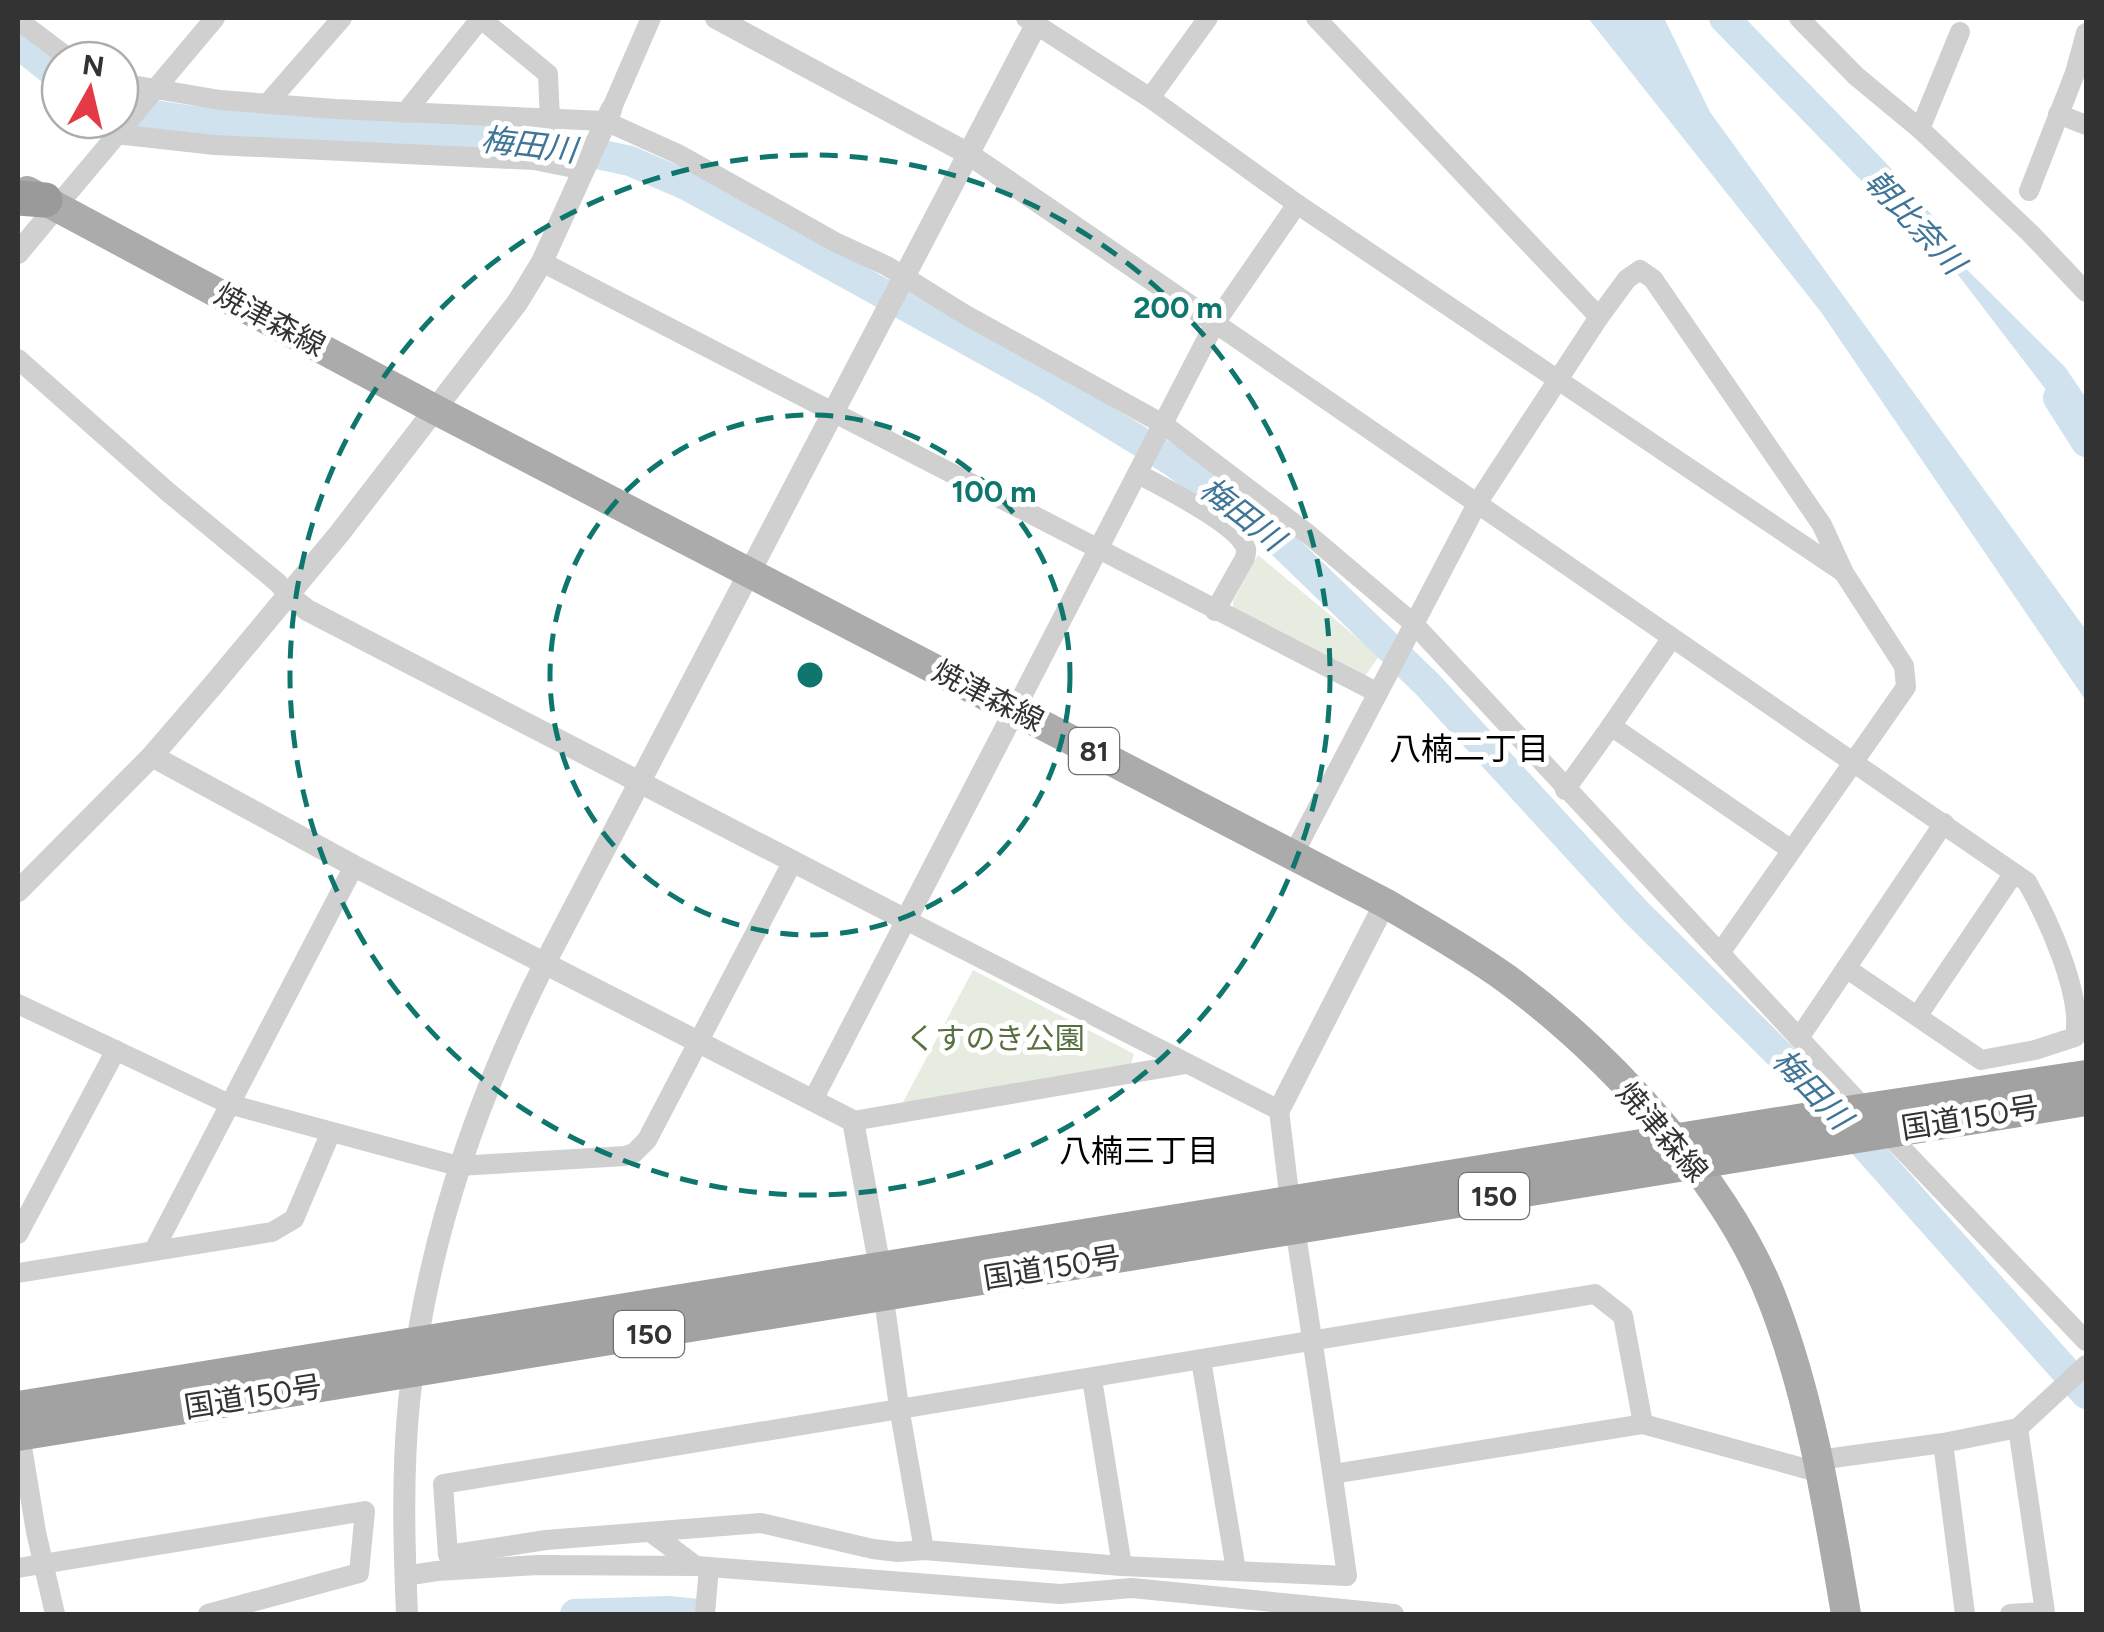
<svg xmlns="http://www.w3.org/2000/svg" width="2104" height="1632" viewBox="0 0 2104 1632" font-family="Figtree,'Noto Sans JP',sans-serif">
<style>
.green{fill:#e6ecdf}
.water{fill:#cfe2ee}
.lines{fill:none;stroke-linecap:round;stroke-linejoin:round}
.river{stroke:#cfe2ee;stroke-width:30}
.minor{stroke:#d0d0d0;stroke-width:20}
.tertiary{stroke:#d0d0d0;stroke-width:22}
.primary{stroke:#ababab;stroke-width:30}
.trunk{stroke:#a2a2a2;stroke-width:32}
.motorway{stroke:#9a9a9a;stroke-width:35}
.ring{fill:none;stroke:#0f766e;stroke-width:5;stroke-dasharray:18 12}
.labels{text-anchor:middle;stroke-width:10;stroke-linejoin:round;paint-order:stroke}
.shield{fill:#fff;stroke:#707070;stroke-width:2.5}
.shield-label{font-size:28px;font-weight:bold;fill:#333}
.street-label{font-size:30px;fill:#333;stroke:#fff}
.park-label{font-size:30px;fill:#56703f;stroke:#fff}
.water-label{font-size:32px;font-style:italic;fill:#3f7597;stroke:#fff}
.neighbourhood-label{font-size:32px;fill:#000;stroke:#fff}
.centre{fill:#0f766e;stroke:#fff;stroke-width:5}
.ring-label{font-size:30px;text-anchor:middle;font-weight:bold;fill:#0f766e;stroke:#fff;stroke-width:10;stroke-linejoin:round;paint-order:stroke}
</style>
<rect width="100%" height="100%" fill="#fff"/>
<g class="green">
<path d="M1258 555 1379 656 1363 679 1233 609V601Z"/>
<path d="M973 970 1134 1054 1130 1067 901 1106Z"/>
</g>
<g class="water">
<path d="M1588 18H1664L1710 112 2086 630V701L1821 312Z"/>
<path d="M1913 216 2065 367 2086 398V442Z"/>
</g>
<g class="lines">
<g class="river">
<path d="M1724 18 1873 171 1941 248"/>
<path d="M18 44 60 77"/>
<path d="M120 110 194 121 542 142 630 161 688 186 750 220 1043 382 1172 461 1273 535 1428 685 1635 911 1819 1094 2086 1394"/>
<path d="M2058 398 2086 442"/>
<path d="M575 1614 668 1611 698 1614"/>
</g>
<g class="minor">
<path d="M480 18 548 74 550 120"/>
<path d="M1026 18 1150 98 1297 204 1843 572"/>
<path d="M1316 18 1599 317"/>
<path d="M1799 18 1856 76 1920 129 2031 234 2086 292"/>
<path d="M18 20 71 60"/>
<path d="M120 83 220 100 335 109 605 121 678 154 835 242 887 266 964 314 1163 424 1308 534 1414 624 1865 1109"/>
<path d="M1150 98 1208 18"/>
<path d="M267 104 342 18"/>
<path d="M611 110 651 18"/>
<path d="M405 113 481 18"/>
<path d="M2058 114 2086 125"/>
<path d="M1920 129 1960 32"/>
<path d="M116 134 215 145 534 160 584 170"/>
<path d="M2029 191 2075 73 2086 33"/>
<path d="M57 206 215 18"/>
<path d="M542 262 1378 693"/>
<path d="M1215 323 2027 882C2048 919 2083 995 2075 1037L2035 1050 1981 1060 1846 968"/>
<path d="M18 359 168 492 278 583 287 594"/>
<path d="M1138 474C1163 487 1230 521 1243 543 1248 550 1246 550 1245 558L1215 611"/>
<path d="M1671 639 1611 726 1790 849"/>
<path d="M1015 710 1215 323 1297 204"/>
<path d="M1565 790 1611 726"/>
<path d="M1293 855 1478 502 1599 317 1627 279 1640 270 1653 279 1822 525 1844 573 1904 666 1906 687 1720 953"/>
<path d="M18 1004 229 1104 458 1166 625 1156 634 1153 647 1140 792 863"/>
<path d="M1918 1015 2014 873"/>
<path d="M1799 1038 1944 823"/>
<path d="M814 1098 906 920 1279 1110 1290 1202"/>
<path d="M853 1121 1186 1064"/>
<path d="M1886 1132 2086 1341"/>
<path d="M1295 1228C1313 1344 1331 1460 1347 1576L1122 1566 924 1550 898 1552 873 1549 761 1523 546 1540 448 1555 443 1484C827 1419 1211 1360 1595 1294L1623 1316 1643 1424"/>
<path d="M18 1234 116 1050"/>
<path d="M154 1250 354 866"/>
<path d="M18 1273 272 1232 294 1219 331 1132"/>
<path d="M882 1285 899 1407 924 1550"/>
<path d="M1201 1360 1236 1570"/>
<path d="M1092 1379 1122 1566"/>
<path d="M20 1435 36 1532 55 1614"/>
<path d="M1943 1443 1965 1614"/>
<path d="M1818 1460 1943 1443 2018 1428 2086 1365"/>
<path d="M1333 1474 1643 1424 1821 1473"/>
<path d="M653 1534 696 1566 709 1567 705 1614"/>
<path d="M709 1567 1060 1594 1132 1588 1394 1614"/>
<path d="M18 1568 365 1511 359 1573 208 1614"/>
<path d="M405 1576 437 1571 538 1565 696 1566"/>
<path d="M2010 1614 2045 1612 2018 1428"/>
</g>
<g class="tertiary">
<path d="M716 18 967 153 1215 323"/>
<path d="M18 253 57 206"/>
<path d="M287 594 307 610 906 920 1015 710"/>
<path d="M152 756 354 866 853 1121 880 1268"/>
<path d="M18 891 152 756 214 684 339 534 517 303 542 262 611 110"/>
<path d="M1279 1110 1385 903"/>
<path d="M407 1614C404 1544 402 1473 409 1402 425 1247 475 1101 545 963L1037 23"/>
</g>
<path class="primary" d="M27 191 436 410 1385 903C1426 927 1468 951 1507 979 1610 1055 1729 1183 1774 1304 1812 1404 1828 1510 1846 1614"/>
<g class="trunk">
<path d="M18 1407 1853 1111 2086 1076"/>
<path d="M18 1435 2086 1100"/>
</g>
<path class="motorway" d="M18 198 45 200"/>
</g>
<g class="ring">
<circle cx="810" cy="675" r="260"/>
<circle cx="810" cy="675" r="520"/>
</g>
<g class="labels">
<g class="shield">
<rect x="1069" y="728" width="50" height="46" rx="8"/>
<rect x="1459" y="1173" width="70" height="46" rx="8"/>
<rect x="614" y="1311" width="70" height="46" rx="8"/>
</g>
<g class="shield-label">
<text x="1094" y="761">81</text>
<text x="1494" y="1206">150</text>
<text x="649" y="1344">150</text>
</g>
<g class="street-label">
<text transform="translate(270 320) rotate(28)" y="10">焼津森線</text>
<text transform="translate(988 696) rotate(27)" y="10">焼津森線</text>
<text transform="translate(1970 1118) rotate(-9)" y="10">国道150号</text>
<text transform="translate(1662 1132) rotate(49)" y="10">焼津森線</text>
<text transform="translate(1052 1268) rotate(-9)" y="10">国道150号</text>
<text transform="translate(253 1397) rotate(-9)" y="10">国道150号</text>
</g>
<g class="park-label">
<text x="995" y="1049">くすのき公園</text>
</g>
<g class="water-label">
<text transform="translate(529 145) rotate(7)" y="11">梅田川</text>
<text transform="translate(1915 222) rotate(47)" y="11">朝比奈川</text>
<text transform="translate(1242 514) rotate(38)" y="11">梅田川</text>
<text transform="translate(1812 1089) rotate(46)" y="11">梅田川</text>
</g>
<g class="neighbourhood-label">
<text x="1469" y="760">八楠二丁目</text>
<text x="1139" y="1162">八楠三丁目</text>
</g>
</g>
<circle cx="810" cy="675" r="15" class="centre"/>
<g class="ring-label">
<text x="1178" y="318">200 m</text>
<text x="994" y="502">100 m</text>
</g>
<rect width="2104" height="1632" fill="none" stroke="#333333" stroke-width="40"/>
<g transform="translate(90 90) rotate(8)"><circle r="48" fill="#ffffff" stroke="#adadad" stroke-width="2.5"/>
<path d="M0-8L18 38L0 25L-18 38Z" fill="#e63946"/>
<text y="-15" font-size="28" font-weight="bold" text-anchor="middle" fill="#333333">N</text>
</g>
</svg>
